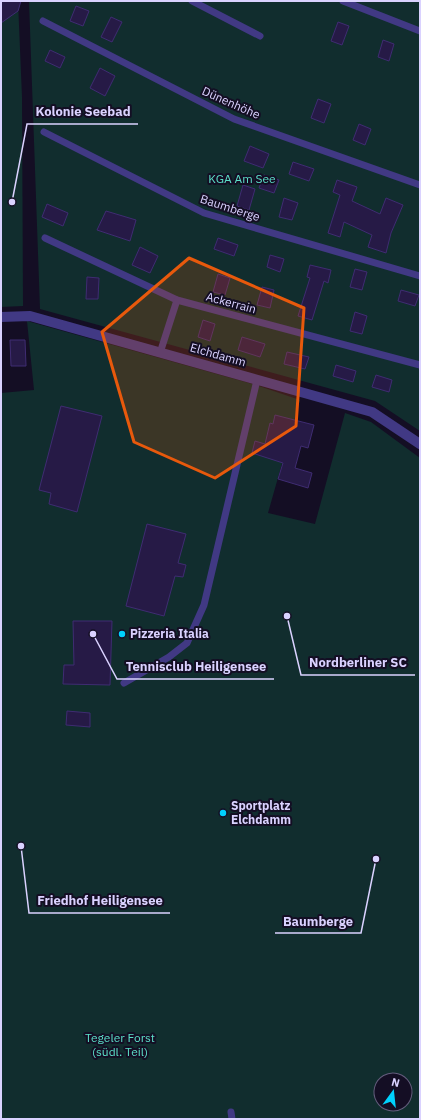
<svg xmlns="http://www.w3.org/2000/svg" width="421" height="1120" viewBox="0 0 421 1120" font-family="'IBM Plex Sans',sans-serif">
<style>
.green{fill:#112d2e;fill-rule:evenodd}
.building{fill:#261a46;stroke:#3f2c72}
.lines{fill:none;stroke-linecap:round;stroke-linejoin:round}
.lane{stroke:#413984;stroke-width:7}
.street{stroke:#413984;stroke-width:10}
.marked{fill:#e8590c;fill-opacity:0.2;stroke:#e8590c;stroke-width:3;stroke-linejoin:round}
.poi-dot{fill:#00d1fd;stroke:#140e24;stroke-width:1.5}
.labels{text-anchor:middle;stroke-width:4;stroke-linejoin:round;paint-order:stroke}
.street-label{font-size:12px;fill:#dad2ff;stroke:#140e24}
.park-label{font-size:12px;fill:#5ce0c9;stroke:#140e24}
.poi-label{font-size:12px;font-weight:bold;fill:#dad2ff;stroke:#140e24;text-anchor:start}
.leader{fill:none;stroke:#dad2ff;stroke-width:1.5}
.callout-dot{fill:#dad2ff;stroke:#140e24;stroke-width:1.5}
.callout-label{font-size:13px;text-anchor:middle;font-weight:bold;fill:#dad2ff;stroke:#140e24;stroke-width:4;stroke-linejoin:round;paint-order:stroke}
</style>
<rect width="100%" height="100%" fill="#140e24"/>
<g class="green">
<path d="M1 1H18L22 97 23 306 1 307Z"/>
<path d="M29 1H420V431L375 401 40 309Z"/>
<path d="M27 321 256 385 300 400 268 513 315 524 345 413 371 422 420 458V1119H1V393L34 390ZM381 1080H405V1104H381Z"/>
</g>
<g class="building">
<path d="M1 1H21L18 11 1 23Z"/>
<path d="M76 6 89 11 83 26 70 21Z"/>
<path d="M111 17 122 22 112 42 101 37Z"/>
<path d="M338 22 349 26 342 45 331 41Z"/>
<path d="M383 40 394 44 389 61 378 57Z"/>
<path d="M50 50 65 57 60 68 45 61Z"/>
<path d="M100 68 115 76 105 96 90 88Z"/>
<path d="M318 99 331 104 324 123 311 118Z"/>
<path d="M359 124 371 129 365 145 353 140Z"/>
<path d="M250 146 269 154 263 168 244 161Z"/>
<path d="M293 162 314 169 309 181 289 174Z"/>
<path d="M264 175 279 180 274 193 259 188Z"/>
<path d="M337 180 357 187 352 201 380 214 386 198 403 205 391 233 386 253 368 247 372 235 344 222 340 237 328 233 340 195 333 192Z"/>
<path d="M243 185 255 189 249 210 237 206Z"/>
<path d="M284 198 298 203 292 220 279 217Z"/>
<path d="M47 204 68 213 63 226 42 217Z"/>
<path d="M106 211 136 220 130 241 97 230Z"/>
<path d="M218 238 238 245 234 256 214 249Z"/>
<path d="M140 247 158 256 150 273 132 265Z"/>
<path d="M270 255 284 259 280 272 267 267Z"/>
<path d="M310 265 331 270 328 283 324 281 312 320 298 316 310 278 307 277Z"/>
<path d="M355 269 367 272 362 290 350 287Z"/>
<path d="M218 274 230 278 225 295 213 292Z"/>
<path d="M87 277 99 278 98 299H86Z"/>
<path d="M262 287 274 290 270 308 257 305Z"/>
<path d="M401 290 419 295 415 306 398 301Z"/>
<path d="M355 312 367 316 362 334 350 331Z"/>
<path d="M203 320 215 324 210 341 198 337Z"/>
<path d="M242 337 265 344 260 357 238 350Z"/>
<path d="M10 340H25L26 366H11Z"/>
<path d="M287 352 309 357 305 369 284 364Z"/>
<path d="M336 365 356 371 353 382 333 376Z"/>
<path d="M376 375 392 380 389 392 372 387Z"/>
<path d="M61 406 102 416 77 512 49 504 51 493 39 490Z"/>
<path d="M275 415 314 425 308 448 301 446 295 468 312 473 308 488 278 479 283 463 252 453 255 441 265 444 270 423 273 424Z"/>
<path d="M147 524 186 534 178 563 186 565 183 577 175 576 164 616 126 606Z"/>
<path d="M73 621H112L110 685 63 684 64 665H74Z"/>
<path d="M67 711 90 713V727L66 725Z"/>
</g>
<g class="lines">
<g class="lane">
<path d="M192 1 260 36"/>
<path d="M343 1 420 31"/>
<path d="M43 21 234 119 420 185"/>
<path d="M44 132 204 213 420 276"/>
<path d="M45 238 177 300 420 365"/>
<path d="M160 353 177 300"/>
<path d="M124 683 169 657 187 643 204 605 257 380"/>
<path d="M231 1112 232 1119"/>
</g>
<path class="street" d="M1 317 30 316 372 412 420 444"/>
</g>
<path class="marked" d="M189 258 304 308 296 426 215 478 134 442 102 332Z"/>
<g class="poi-dot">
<circle cx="122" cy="634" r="4"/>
<circle cx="223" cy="813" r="4"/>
</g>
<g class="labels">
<g class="street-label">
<text transform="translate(231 103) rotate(24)" y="4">Dünenhöhe</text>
<text transform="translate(230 208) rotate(18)" y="4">Baumberge</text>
<text transform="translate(231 303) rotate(15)" y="4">Ackerrain</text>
<text transform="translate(218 355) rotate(16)" y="4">Elchdamm</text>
</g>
<g class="park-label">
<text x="242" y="183">KGA Am See</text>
<text x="120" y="1042">Tegeler Forst<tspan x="120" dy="14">(südl. Teil)</tspan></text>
</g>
<g class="poi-label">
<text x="130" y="638">Pizzeria Italia</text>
<text x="231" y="810">Sportplatz<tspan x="231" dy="14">Elchdamm</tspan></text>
</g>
</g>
<path class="leader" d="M12 202L27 124H138M287 616L301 675H415M93 634L117 679H274M21 846L29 913H170M376 859L361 933H275"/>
<g class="callout-dot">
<circle cx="12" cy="202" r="4"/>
<circle cx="287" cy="616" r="4"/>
<circle cx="93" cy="634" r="4"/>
<circle cx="21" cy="846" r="4"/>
<circle cx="376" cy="859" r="4"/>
</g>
<g class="callout-label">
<text x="83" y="116">Kolonie Seebad</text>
<text x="358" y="667">Nordberliner SC</text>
<text x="196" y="671">Tennisclub Heiligensee</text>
<text x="100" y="905">Friedhof Heiligensee</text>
<text x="318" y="926">Baumberge</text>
</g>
<rect width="421" height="1120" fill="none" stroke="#dad2ff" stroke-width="4"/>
<g transform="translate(393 1092) rotate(15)"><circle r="19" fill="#140e24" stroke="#635c7c"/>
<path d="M0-3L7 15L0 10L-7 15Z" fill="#00d1fd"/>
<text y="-6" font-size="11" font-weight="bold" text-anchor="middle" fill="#dad2ff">N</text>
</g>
</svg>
